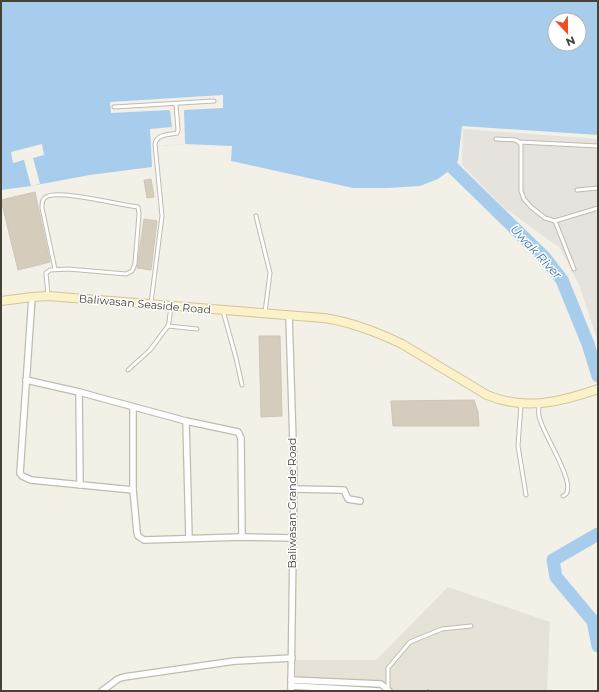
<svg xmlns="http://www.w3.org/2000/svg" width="599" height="692" viewBox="0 0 599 692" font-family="Montserrat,sans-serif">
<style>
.residential{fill:#e7e2d7}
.industrial{fill:#e6e2dd}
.water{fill:#a8cdec;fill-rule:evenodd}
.pier{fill:#f3f0e8}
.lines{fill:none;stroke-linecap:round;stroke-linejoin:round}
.river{stroke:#a8cdec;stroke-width:13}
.building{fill:#d4cdbe;stroke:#cfc5b2}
.lane-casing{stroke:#c1bbae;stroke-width:5}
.street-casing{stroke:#c1bbae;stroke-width:8}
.secondary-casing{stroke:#d0c59a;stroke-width:10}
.path{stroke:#bfb59d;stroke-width:1.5;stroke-dasharray:2 2;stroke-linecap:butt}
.lane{stroke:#fff;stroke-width:3}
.street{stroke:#fff;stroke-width:5.5}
.secondary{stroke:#fcf2ca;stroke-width:8}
.labels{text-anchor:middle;stroke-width:3;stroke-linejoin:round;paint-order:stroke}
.street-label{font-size:11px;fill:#464137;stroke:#fff}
.water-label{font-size:12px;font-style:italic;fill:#3675ac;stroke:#fff}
</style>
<rect width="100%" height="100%" fill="#f3f0e8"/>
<path class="residential" d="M448 587 550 622 547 691H296V660H376Z"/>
<path class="industrial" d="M463 129 598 139V343L580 287 560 248 503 207 462 165Z"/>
<path class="water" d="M1 1H598V135L462 126 458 161 453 168 438 179 420 186 388 188H353L231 161 232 146 184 144 151 147 152 167 90 175 31 186 1 190ZM555 20H579V44H555Z"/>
<g class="pier">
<path d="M223 95V108L184 110 185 144 151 147 150 129 172 127 170 111 169 110 111 113 110 102Z"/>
<path d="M42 144 44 155 33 158 40 184 31 186 24 160 13 163 11 152Z"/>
</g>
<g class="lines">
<g class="river">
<path d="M453 168 545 258 562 280 588 344 598 376"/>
<path d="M598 534 553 560 556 577 593 621 598 646"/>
</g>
</g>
<g class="building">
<path d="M151 179 154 197 147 198 144 180Z"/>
<path d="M35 192 50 262 18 270 1 200Z"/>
<path d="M144 219 157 221 151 270 137 268Z"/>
<path d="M259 336H280L282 416 261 417Z"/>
<path d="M474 400 478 412 479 426H393L391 401Z"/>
</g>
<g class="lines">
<g class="lane-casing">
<g id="lane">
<path d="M114 107 214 101"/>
<path d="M496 139 516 140 521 144V191L524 199 531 207 545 218 555 221 598 208"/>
<path d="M519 142 598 146"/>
<path d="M577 190 598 188"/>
<path d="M256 216 270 273 265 312"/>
<path d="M555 221 574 269"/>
<path d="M48 295 46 273 50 270 68 269 126 274 132 271 135 264 139 214 138 207C120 205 58 189 46 197 42 199 42 203 42 208L55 269"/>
<path d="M151 303 162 216 155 144C157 134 168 135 177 133L178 130 176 104"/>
<path d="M223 311 236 358 242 385"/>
<path d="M168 326 197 329"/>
<path d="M128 370 150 350 168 326 169 322 171 306"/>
<path d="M521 404 518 446 526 495"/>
<path d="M539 404C539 408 538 412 539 416 542 433 573 477 567 492 567 493 565 495 563 496"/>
<path d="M388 689V668L410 642 442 629 471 626"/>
</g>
</g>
<g class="street-casing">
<g id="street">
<path d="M32 297 20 473 22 476 31 480 133 490"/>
<path d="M289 315 294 475 291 691"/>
<path d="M26 380 79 392 186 421 238 432 241 438 242 537"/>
<path d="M79 392 80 485"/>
<path d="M133 407V490L137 532 138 536 144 540 242 537 293 538"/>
<path d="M186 421 189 538"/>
<path d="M294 489 342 490H344L348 499 360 501"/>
<path d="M291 680 381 684 389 691"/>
<path d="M291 686 379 691"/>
<path d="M102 691 118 679 124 677 235 661 292 658"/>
</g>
</g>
<g class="secondary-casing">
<path id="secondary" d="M1 301 32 297 48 296 324 318C352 322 377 332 402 344L487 395C525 411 561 402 598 389"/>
</g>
<path class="path" d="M428 691V688"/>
<use href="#lane" class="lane"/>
<use href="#street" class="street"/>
<use href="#secondary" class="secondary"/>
</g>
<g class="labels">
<g class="street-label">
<text transform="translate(145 304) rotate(5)" y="4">Baliwasan Seaside Road</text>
<text transform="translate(292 503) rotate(-90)" y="4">Baliwasan Grande Road</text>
</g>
<g class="water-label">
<text transform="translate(536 252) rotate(47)" y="4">Uwak River</text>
</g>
</g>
<rect width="599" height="692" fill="none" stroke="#464137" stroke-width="4"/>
<g transform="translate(567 32) rotate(158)"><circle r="19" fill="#ffffff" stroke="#b5b3af"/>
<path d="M0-3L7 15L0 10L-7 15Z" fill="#ee4c25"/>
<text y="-6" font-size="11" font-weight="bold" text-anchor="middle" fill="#464137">N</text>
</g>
</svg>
